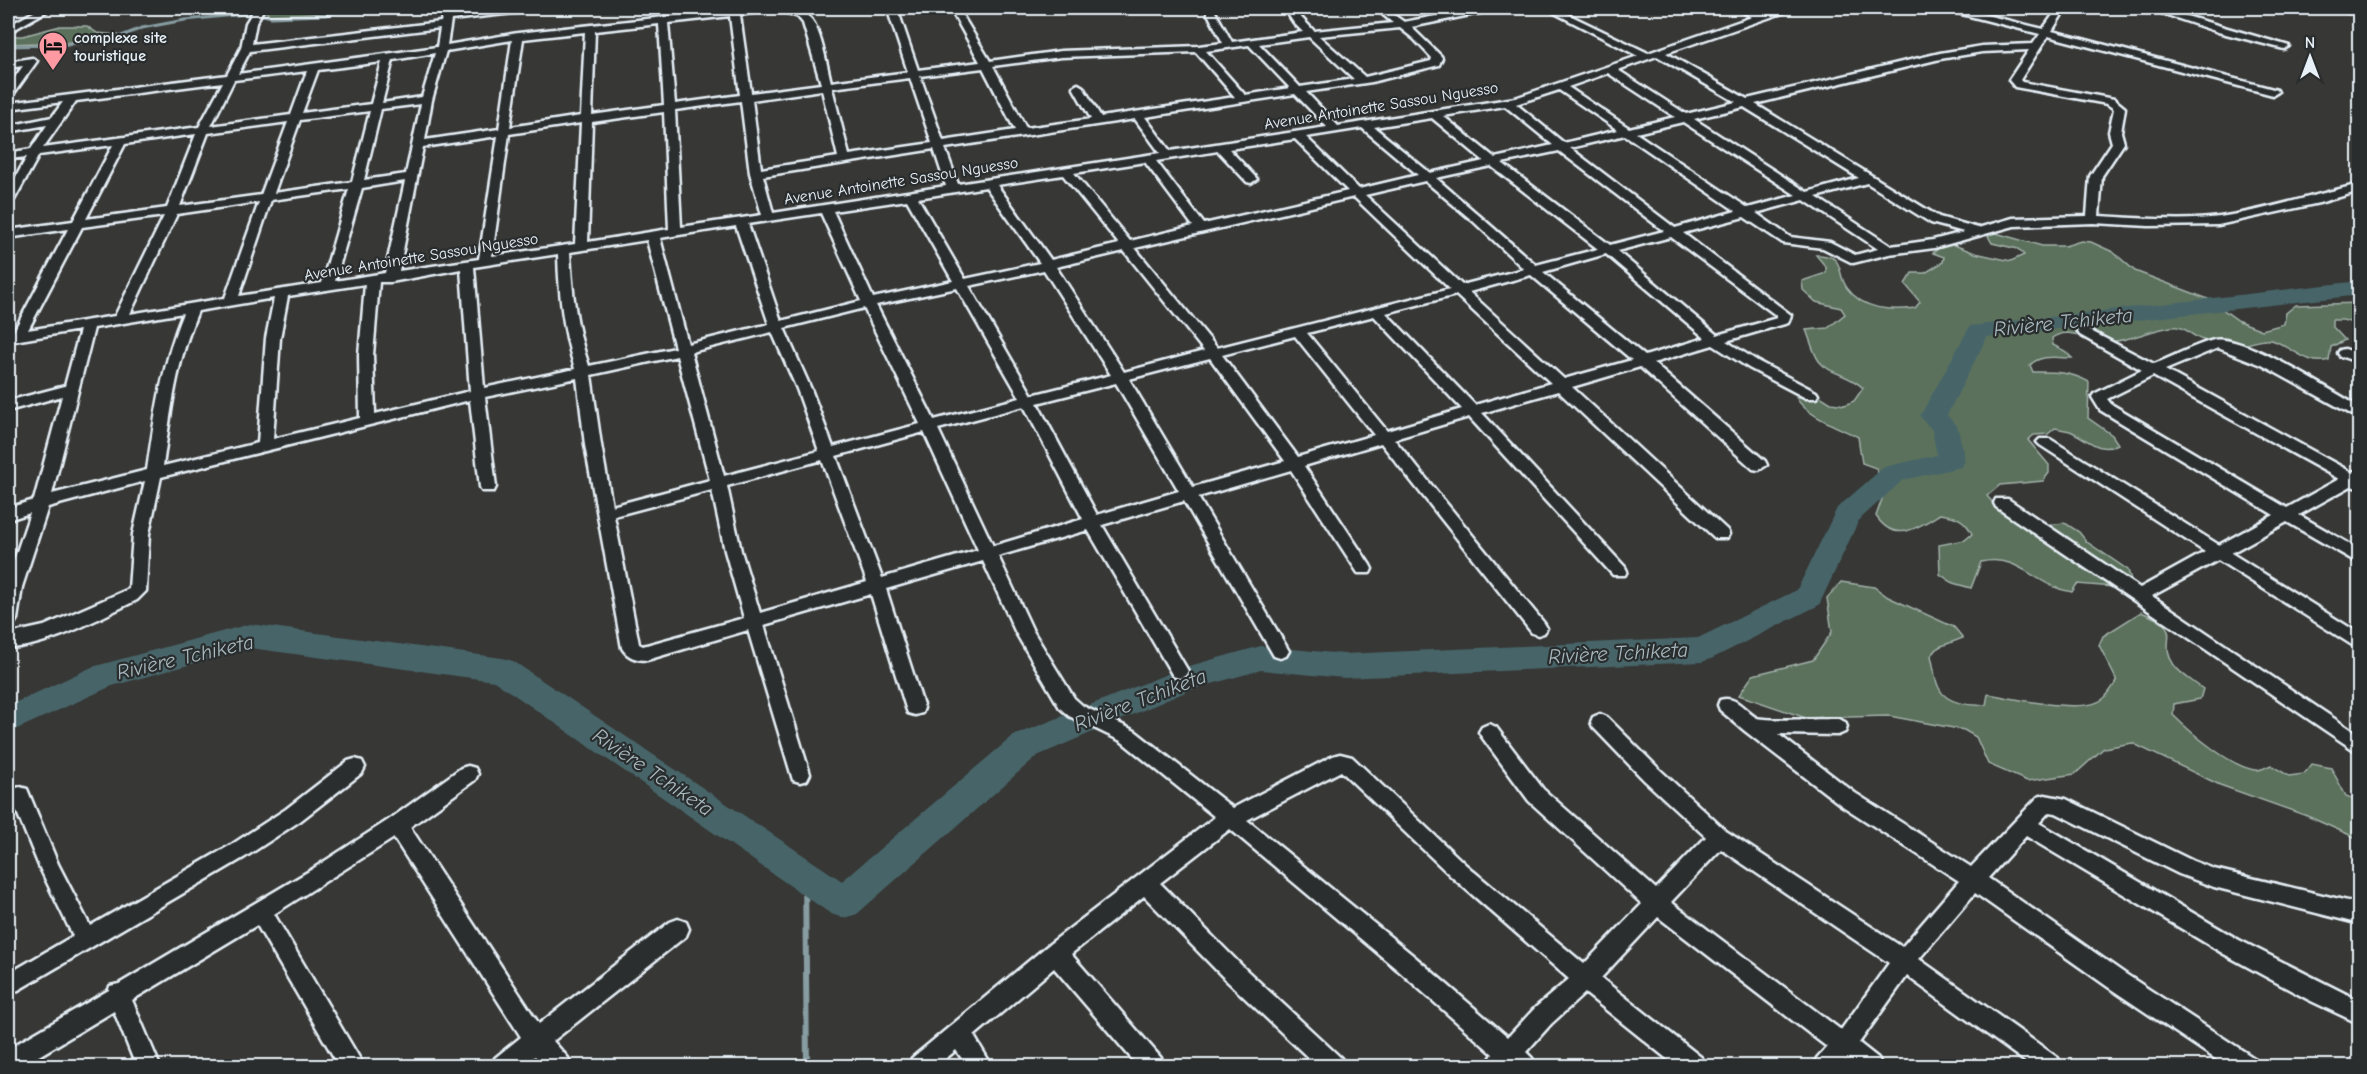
<svg xmlns="http://www.w3.org/2000/svg" width="2367" height="1074" viewBox="0 0 2367 1074" font-family="'Comic Neue',sans-serif">
<style>
.green{fill:#5b715c;stroke:#a2b1aa;stroke-width:1.5}
.lines{fill:none;stroke-linecap:round;stroke-linejoin:round}
.stream-far1{stroke:#879da2;stroke-width:3}
.stream{stroke:#879da2;stroke-width:6}
.river{fill:#476569;fill-rule:evenodd}
.minor-casing{stroke:#e8f1f8;stroke-width:5}
.minor{fill:#2a2d2e;fill-rule:evenodd}
.labels{text-anchor:middle;stroke-width:4.5;stroke-linejoin:round;paint-order:stroke}
.far-poi-label{font-size:16px;font-weight:bold;fill:#e8f1f8;stroke:#2a2d2e;text-anchor:start}
.far-street-label{font-size:16px;fill:#e8f1f8;stroke:#2a2d2e}
.water-label{font-size:21px;font-style:italic;fill:#a8b9bf;stroke:#2a2d2e}
</style>
<rect width="100%" height="100%" fill="#373735"/>
<filter id="ink" filterUnits="userSpaceOnUse"><feTurbulence type="fractalNoise" baseFrequency=".0167" numOctaves="2"/><feDisplacementMap in="SourceGraphic" scale="12" xChannelSelector="R" yChannelSelector="G"/><feConvolveMatrix kernelMatrix="1 2 1 2 8 2 1 2 1" color-interpolation-filters="sRGB"/></filter>
<g filter="url(#ink)">
<g class="green">
<path d="M265 8H349L338 12 270 15 263 10Z"/>
<path d="M60 26H87L97 33 119 35 70 42 8 44V36H23Z"/>
<path d="M1992 232 2042 246H2065L2081 241 2091 242 2113 252 2135 271 2208 299 2239 321 2262 330 2284 324 2286 313 2296 305 2359 303V325L2343 320H2332V326L2345 340 2331 347 2329 360C2307 367 2291 345 2271 340 2261 338 2249 345 2239 345 2229 345 2213 343 2203 340 2190 336 2186 325 2171 327 2150 330 2129 341 2108 342 2088 343 2071 325 2052 338L2053 345 2065 351 2072 358C2058 358 2041 354 2030 365L2033 372C2054 372 2070 371 2089 382L2088 418 2112 435 2118 444C2099 455 2087 438 2070 431 2065 430 2060 429 2055 428L2048 434 2034 435 2028 440 2049 465V473L2043 481 2000 485 1987 496 1994 504 2022 522 2036 526 2065 523 2079 532 2087 542 2128 570 2131 580 2126 588 2077 584 2072 592C2034 586 2019 553 1981 562L1971 588 1953 583 1940 574 1939 545 1965 540 1972 534C1965 519 1956 516 1940 514 1919 527 1895 545 1876 516L1885 491 1876 468 1862 463 1858 437C1840 428 1804 415 1796 397L1820 396 1831 403 1845 405 1854 401 1863 388C1851 375 1829 374 1819 361 1813 353 1810 339 1806 330L1828 328 1845 314 1841 308 1816 302 1803 290 1802 281 1826 273V267L1816 255C1847 255 1835 271 1847 288 1863 310 1890 311 1915 308L1920 302 1905 284 1912 273H1925L1943 262 1944 257 1933 253 1943 245H1954L1975 253 2011 261 2024 255 2018 249 1992 243 1988 236Z"/>
<path d="M1841 582 1874 587 1888 597 1954 627 1963 638 1939 647 1931 656C1934 666 1934 679 1939 688 1946 704 1971 706 1986 705L1988 694C2013 698 2083 715 2103 699 2108 695 2113 686 2117 681L2099 645 2103 636 2141 612C2189 630 2156 639 2174 665 2180 674 2194 682 2203 689L2200 699 2174 704 2173 715C2190 732 2233 769 2257 770 2261 770 2267 767 2271 765L2289 776 2304 774 2312 764 2331 768 2346 796 2359 801V839L2307 816 2220 785 2132 743 2104 748 2075 774 2027 781 1988 764 1976 737 1964 730 1889 716 1806 718 1739 695 1753 675 1813 660 1832 632 1827 598Z"/>
</g>
<g class="lines">
<path class="stream-far1" d="M8 46 59 45 114 39 142 28 185 20 255 13 271 17 325 15 353 8"/>
<path class="stream" d="M805 874 807 1066"/>
<path class="river" d="M2360 281V295L1987 337 1947 415 1958 428 1965 461 1961 467 1903 480 1859 520 1819 605 1713 658 1702 662 1344 678 1261 670 1190 690 1037 756 857 914 844 918 831 914 494 681 250 648 112 686 8 733V706L92 667 250 624 502 658 513 661 842 881 1013 736 1182 668 1261 646 1344 654 1698 638 1797 590 1837 508 1884 467 1937 455 1932 430 1920 416 1970 326Z"/>
<g class="minor-casing">
<g id="minor">
<path d="M41 8H52L8 33V26Z"/>
<path d="M255 8H264L256 23 252 44 441 22 444 8H452V14L510 8H537L532 11 451 20 447 45 518 33 729 10 730 8C751 8 795 0 811 19 821 31 827 66 831 82L908 72 889 14 894 11 899 14 918 70 980 62 950 8H958L990 61 1061 51 1199 46 1223 43 1205 8H1213L1232 42 1303 32 1294 23 1284 8H1292L1314 31 1393 23 1375 8H1384L1404 22 1478 8H1494L1490 11 1411 27 1441 56 1442 58 1439 65 1372 82 1306 92 1338 126 1515 98 1638 56 1545 8H1555L1648 53 1752 17 1736 8H1747L1761 14 1780 8H1792L1791 10 1666 53 1747 99 1940 53 1982 46 2033 44 2040 34 1946 10 1945 8H1958L2043 29 2058 8H2066L2052 31 2277 90 2278 92 2273 95 2048 36 2020 80 2022 82 2114 99 2125 108 2121 132 2124 143 2102 176 2099 216C2136 218 2184 222 2220 217 2267 210 2313 195 2360 184V191L2319 203 2218 225 2149 226 2093 223 2014 226 1934 248 1889 254 1853 263 1823 248 1783 243 1744 217 1683 233 1791 315 1788 323 1726 341 1759 362 1816 392 1818 395 1816 398H1806L1749 368 1713 345 1653 363 1765 461 1767 465 1759 470 1753 469 1640 367 1572 387 1727 530 1729 534 1727 538H1715L1558 391 1482 413 1625 567 1627 571 1625 575H1613L1469 417 1394 439 1544 623 1547 628 1544 633 1538 635 1532 633 1381 443 1304 466 1370 565 1372 569 1370 573H1358L1291 470 1198 497 1289 651 1286 656 1280 658 1274 656 1184 501 1102 525 1188 671 1185 676 1179 678 1173 676 1088 530 998 556 1033 631 1074 698 1083 706 1135 731 1233 808 1333 756 1340 754 1352 757 1466 865 1584 964 1642 904 1529 801 1482 737 1479 732 1482 727 1489 724 1496 727 1543 789 1656 889 1706 837 1644 780 1593 727 1591 722 1593 717 1600 714 1607 717 1658 768 1726 831 1902 947 1959 881 1841 805 1745 731 1720 710 1718 705 1720 700C1737 695 1744 711 1757 718 1765 721 1824 719 1838 719L1845 722 1847 727 1845 732 1838 735 1778 734 1855 793 1971 867 2038 797 2045 795 2066 799 2193 861 2214 869 2360 904V924L2214 887 2179 874 2056 813 2049 812 2039 823 2239 940 2360 1001V1024L2309 1000 2224 954 2026 836 1988 878 2124 973 2254 1058 2258 1066H2226L2108 987 1975 893 1919 959 2058 1058 2062 1066H2031L1907 976 1859 1043 1878 1058 1882 1066H1852L1845 1061 1840 1066H1813L1817 1058 1827 1047 1658 917 1601 978 1702 1058 1706 1066H1676L1585 993 1551 1024 1526 1052 1532 1058 1536 1066H1486L1493 1054 1399 971 1230 829 1160 883 1242 966 1341 1058 1345 1066H1317L1226 980 1144 896 1071 954 1161 1058 1165 1066H1138L1054 968 974 1036 992 1066H967L956 1050 937 1066H908L912 1058 1047 946 1215 817 1121 741 1069 716 1060 708 1016 633 983 561 886 589 924 708 922 713 915 715 908 713 906 708 871 594 764 625 810 774 807 780 800 782 793 780 748 630 647 660C637 660 627 657 622 648L585 445 577 378 485 397 496 487 494 491H482L480 487 470 400 161 477 149 534 146 591 137 600C99 618 49 647 8 648V634L44 626 129 589 133 534 145 481 48 507 22 587 17 619 14 624 8 625V578L30 513 8 520V508L34 500 62 396 8 411V401L65 386 80 330 8 342V334L13 333 68 229 8 238V230L73 221 113 145 39 155 14 200 8 204V191L27 157 8 159V153L31 149 47 125 8 132V126L52 117 63 102 8 109V103L227 75 241 48 246 23ZM776 9 798 17 803 23 821 84 751 93 740 15ZM730 16 740 95 675 104 668 23ZM659 24 664 105 592 115 595 31ZM440 28 437 47 238 74 250 51ZM1400 28 1414 39 1432 58 1431 61 1365 77 1319 36ZM585 32 581 116 510 127 523 39ZM1309 37 1354 79 1300 87 1259 44ZM512 40 499 129 425 140 432 100 446 51ZM1249 45 1290 88 1245 95 1206 51ZM2029 50 2009 80 2015 87 2107 104 2114 109 2109 132 2112 143 2090 176 2087 216 2013 218 1978 228 1939 217 1755 104 1940 59 1982 52ZM1196 52 1235 97 1101 117 1083 87 1078 84 1073 87 1091 119 1026 128 993 66 1061 57ZM435 53 422 97 382 103 393 60ZM1657 56 1736 102 1686 114 1618 70ZM382 62 371 104 302 113 318 70ZM983 68 1015 130 943 141 920 76ZM307 71 291 115 211 126 234 80ZM1608 73 1675 117 1629 128 1568 87ZM910 78 932 143 849 155 832 88ZM223 82 199 127 43 148 76 101ZM822 90 838 157 761 169 752 100ZM1559 90 1618 130 1564 143 1516 104ZM1295 94 1327 127 1170 151 1145 117ZM741 101 750 173 762 215 681 227 675 110ZM421 104 406 174 364 180 381 109ZM1505 106 1553 145 1495 158 1443 116ZM1744 107 1859 178 1807 192 1694 119ZM370 111 352 182 274 193 300 120ZM664 112 669 229 588 242 592 122ZM1432 118 1484 161 1430 173 1374 127ZM1135 119 1160 153 958 184 945 148ZM288 122 261 195 180 206 208 133ZM1683 122 1796 195 1748 208 1636 133ZM581 123 575 244 492 256 509 134ZM1362 128 1418 175 1359 189 1306 137ZM196 134 167 208 86 219 125 144ZM1625 135 1736 211 1675 228 1570 148ZM498 136 479 259 399 271 423 147ZM1295 139 1348 191 1204 224 1156 161 1218 151 1247 182 1251 183 1257 179 1229 149ZM934 149 946 186 773 213 763 176ZM1559 151 1664 231 1610 245 1502 163ZM1145 162 1193 226 1130 241 1074 173ZM1491 166 1598 249 1536 265 1436 178ZM1063 175 1119 244 1051 260 997 185ZM405 181 385 273 335 281 362 188ZM1425 181 1473 221 1524 269 1462 285 1365 195ZM1867 183 1931 223 1964 232 1933 240 1891 246 1816 197ZM986 187 1040 263 965 279 918 198ZM349 189 322 283 239 296 271 200ZM1354 197 1450 289 1217 348 1135 248ZM907 200 953 281 873 298 833 211ZM1804 200 1878 249 1855 255 1830 242 1790 237 1756 213ZM259 202 225 298 130 314 177 214ZM821 213 861 301 781 321 748 224ZM164 216 115 316 28 330 82 227ZM736 226 769 324 688 344 660 238ZM1671 237 1777 316V318L1717 335 1617 251ZM647 240 675 348 589 366C576 328 572 292 570 252ZM1124 251 1204 351 1124 372 1056 267ZM558 254C559 295 563 330 575 369L484 388 474 267ZM1606 254 1705 338 1645 356 1543 272ZM461 269 470 391 375 414 373 355 379 282H391ZM1044 270 1111 375 1032 395 969 286ZM1531 275 1632 360 1564 379 1469 292ZM365 284 359 355 360 418 273 439 280 338 288 296ZM957 288 1020 398 934 420 876 305ZM1456 295 1551 383 1475 405 1386 313ZM274 298 266 338 258 443 163 466C171 411 176 362 198 311ZM864 308 920 424 833 447 811 389 784 328ZM183 313C162 364 155 416 147 470L52 494 94 328ZM1374 316 1462 409 1387 431 1307 333ZM772 332 797 389 819 451 724 476 691 352ZM1295 336 1374 435 1298 457 1222 355ZM677 356 710 480 612 506 601 445 591 375ZM1210 358 1285 461 1193 487 1129 379ZM1116 383 1179 491 1097 515 1037 403ZM1024 406 1083 519 993 546 938 429ZM924 432 978 550 882 578 836 456ZM822 460 867 582 760 613 741 551 727 486ZM712 490 725 551 744 618 643 646 639 644 614 516ZM1341 771 1452 877 1569 979 1535 1008 1508 1037 1415 957 1247 820ZM1721 849 1889 963 1841 1030 1671 902Z"/>
<path d="M2146 8H2159L2289 46 2284 49 2218 32Z"/>
<path d="M2334 8 2360 9V15L2336 10Z"/>
<path d="M32 58 37 61 12 96 8 97V87L23 66 8 68V62Z"/>
<path d="M2085 328 2154 364C2173 357 2194 345 2214 340 2244 334 2331 391 2360 407V419L2262 365 2218 348 2165 370 2351 472 2360 470V489L2351 486 2299 515 2360 550V564L2287 522 2231 553 2360 634V650L2218 560 2152 596 2360 736V754L1996 507 1994 503 1996 499H2008L2140 588 2205 552 2040 445 2037 442 2040 439H2050L2219 545 2274 515 2100 410 2092 397 2094 394 2142 370 2080 335 2078 332 2080 329ZM2153 376 2339 479 2287 508 2111 404 2107 399Z"/>
<path d="M2345 349 2360 354V363L2340 356 2338 353 2340 350Z"/>
<path d="M355 759 362 761 365 767 362 773 300 821 245 857 8 996V974L73 936 39 866 10 795 13 789 20 787 27 789 58 864 90 926 231 845 286 809 348 761Z"/>
<path d="M468 766 475 768 478 774 475 780 410 827 539 1024 670 922 678 919 686 922 689 929 686 936 553 1041 568 1058 572 1066H545L535 1056 521 1066H491L495 1058 521 1037 394 838 274 914 364 1066H339L257 925 132 1000 160 1066H136L114 1011 22 1066H8V1049L109 990 110 986 119 984 311 870 390 819 461 768Z"/>
</g>
</g>
<use href="#minor" class="minor"/>
</g>
</g>
<defs>
<g id="hotel-pin" transform="scale(1.5)"><path d="M0 17L-7.5 6A9.5 9.5 0 1 1 7.5 6Z" fill="#ff9aa2" stroke="#2a2d2e"/><path d="M-6-4.5h1.5V1H6V5H4.5V3h-9V5H-6ZM-4 0a1.8 1.8 0 1 1 3.6 0ZM.5 0V-2.5h3Q6-2.5 6 0Z" fill="#111"/></g>
</defs>
<g fill-rule="evenodd">
<use href="#hotel-pin" x="53" y="46"/>
</g>
<g class="labels">
<g class="far-poi-label">
<text x="74" y="43">complexe site<tspan x="74" dy="18">touristique</tspan></text>
</g>
<g class="far-street-label">
<text transform="translate(1381 105) rotate(-9)" y="6">Avenue Antoinette Sassou Nguesso</text>
<text transform="translate(901 180) rotate(-9)" y="6">Avenue Antoinette Sassou Nguesso</text>
<text transform="translate(421 256) rotate(-9)" y="6">Avenue Antoinette Sassou Nguesso</text>
</g>
<g class="water-label">
<text transform="translate(2063 322) rotate(-6)" y="7">Rivière Tchiketa</text>
<text transform="translate(1618 653) rotate(-3)" y="7">Rivière Tchiketa</text>
<text transform="translate(185 657) rotate(-13)" y="7">Rivière Tchiketa</text>
<text transform="translate(1140 700) rotate(-21)" y="7">Rivière Tchiketa</text>
<text transform="translate(653 772) rotate(34)" y="7">Rivière Tchiketa</text>
</g>
</g>
<rect width="2367" height="1074" fill="none" stroke="#2a2d2e" stroke-width="30"/>
<rect x="15" y="15" width="2337" height="1044" fill="none" stroke="#e8f1f8" stroke-width="2" filter="url(#ink)"/>
<g transform="translate(2310 57)" stroke="#2a2d2e" stroke-width="4.5" paint-order="stroke">
<path d="M0-4.5L10 22L0 15L-10 22Z" fill="#e8f1f8"/>
<text y="-9" font-size="16" font-weight="bold" text-anchor="middle" fill="#e8f1f8">N</text>
</g>
</svg>
